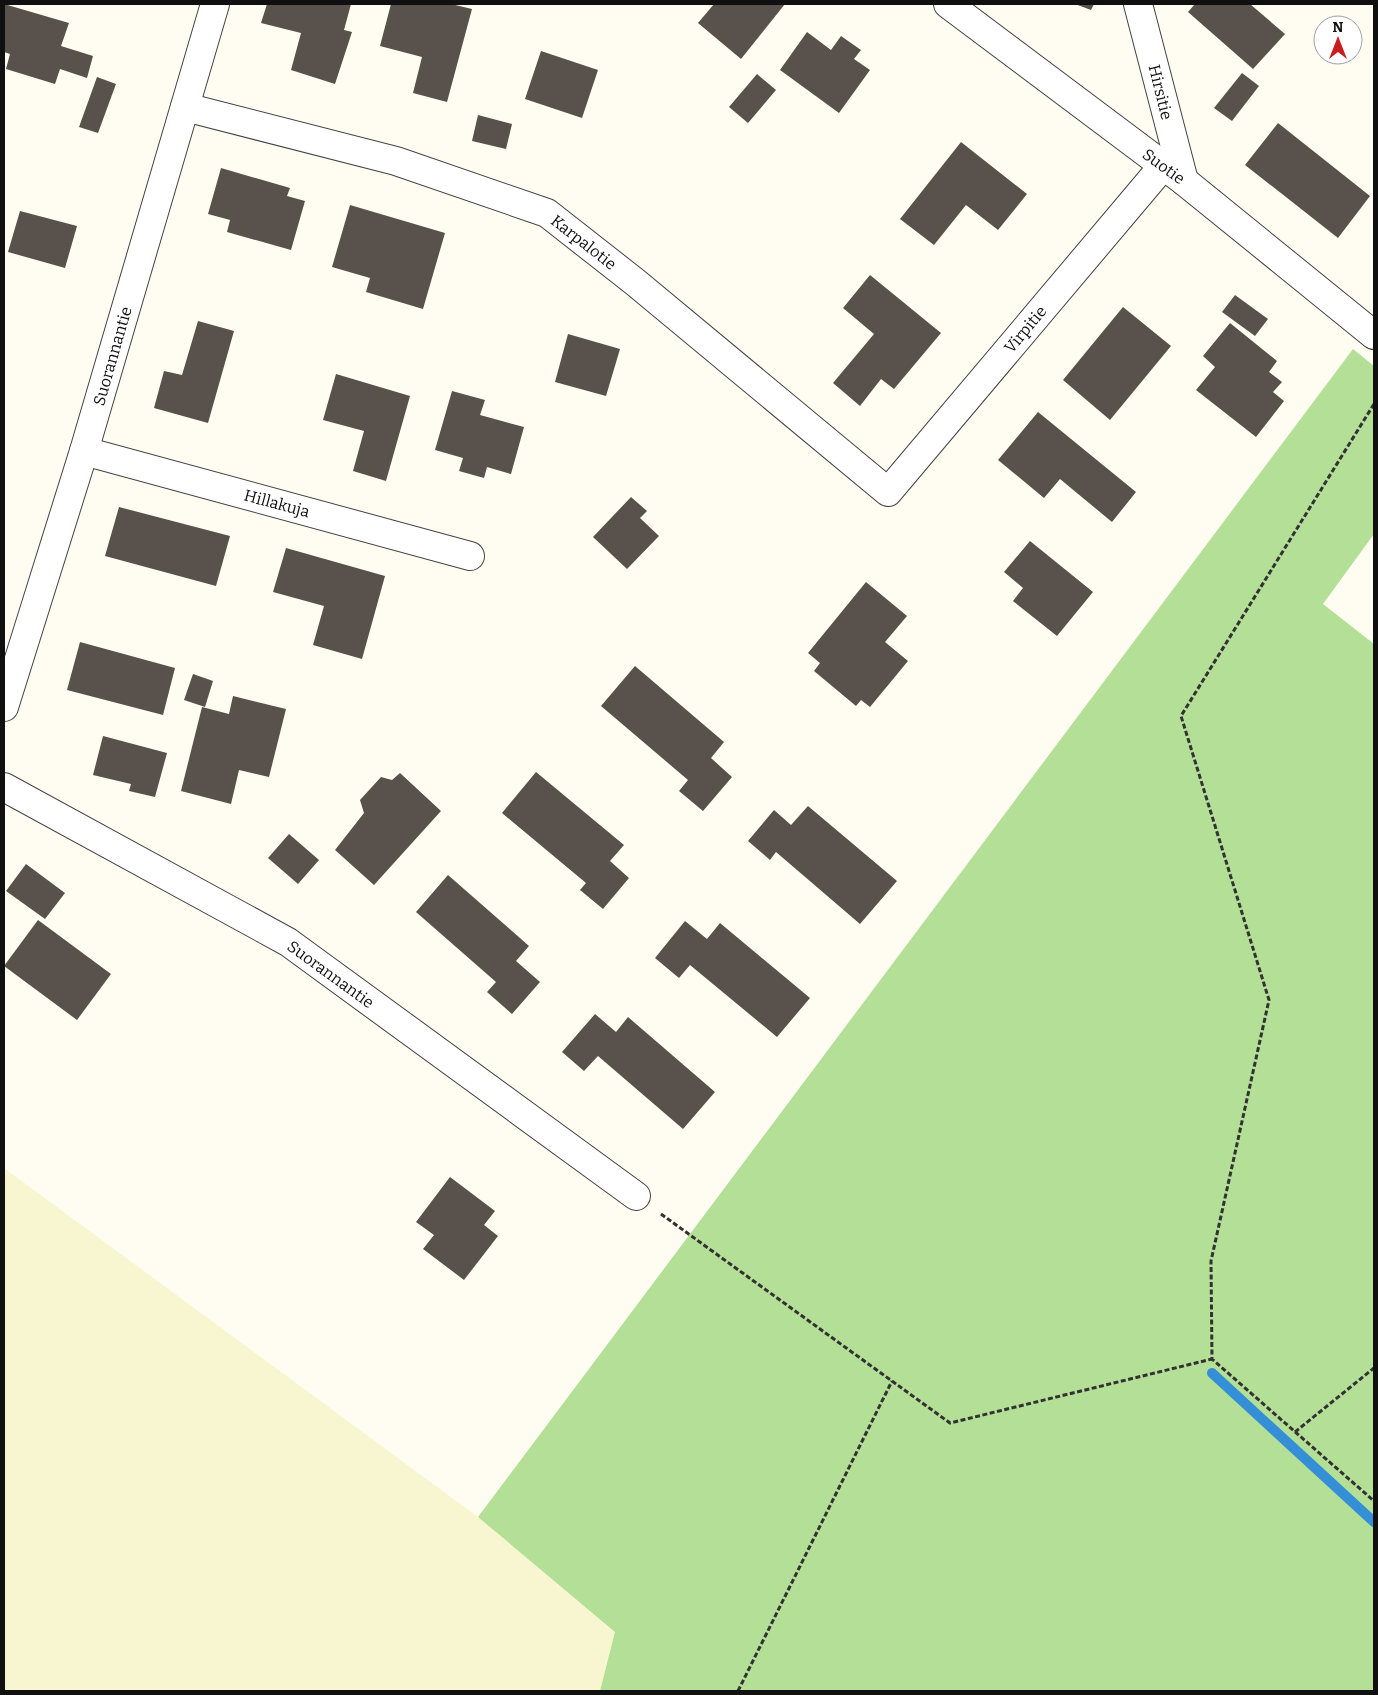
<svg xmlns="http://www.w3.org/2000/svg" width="1378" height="1695" viewBox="0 0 1378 1695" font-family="Bitter,serif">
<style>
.farmland{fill:#f8f6d0}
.forest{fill:#b4df96}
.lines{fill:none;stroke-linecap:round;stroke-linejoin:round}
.stream{stroke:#348fd7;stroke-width:10}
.building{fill:#59514b}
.street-casing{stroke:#434343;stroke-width:30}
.path{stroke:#323232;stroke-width:3;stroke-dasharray:5 2.5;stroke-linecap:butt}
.street{stroke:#fff;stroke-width:28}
.labels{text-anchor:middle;stroke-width:5;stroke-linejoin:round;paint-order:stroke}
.street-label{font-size:16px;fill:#101010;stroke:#fff}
</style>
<rect width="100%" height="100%" fill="#fffdf2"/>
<path class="farmland" d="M4 1168 478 1517 616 1632 600 1691H4Z"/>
<path class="forest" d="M1353 349 1374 366V534L1323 604 1374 644V1691H600L615 1632 478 1517Z"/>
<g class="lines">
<path class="stream" d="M1212 1373 1374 1522"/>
</g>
<g class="building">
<path d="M4 4 69 23 61 46 93 56 87 78 60 69 55 84 6 69 10 54 4 52Z"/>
<path d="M267 4H351L344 30 352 32 335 84 291 70 301 33 261 23Z"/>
<path d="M391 4H451L472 9 447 102 413 93 422 57 380 46Z"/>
<path d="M714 4H785L741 59 698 23Z"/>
<path d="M1075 4H1094L1091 10Z"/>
<path d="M1195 4H1250L1285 34 1253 69 1188 12Z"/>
<path d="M807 32 831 50 841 36 861 50 854 59 870 70 839 113 780 70Z"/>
<path d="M541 51 598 70 582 118 525 99Z"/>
<path d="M1242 73 1259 86 1232 121 1214 108Z"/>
<path d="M757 74 776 90 748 123 729 107Z"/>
<path d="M97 77 116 84 98 133 79 127Z"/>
<path d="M478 115 512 124 506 149 472 141Z"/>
<path d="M1278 123 1370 196 1338 238 1245 165Z"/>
<path d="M961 142 1027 194 998 230 966 205 934 245 900 219Z"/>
<path d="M221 168 290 188 287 196 305 201 291 250 227 232 230 220 208 214Z"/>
<path d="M350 205 445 233 423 309 366 292 370 278 332 267Z"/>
<path d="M20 211 77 226 65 268 8 252Z"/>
<path d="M870 275 941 333 894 389 881 379 860 406 833 383 874 334 843 308Z"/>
<path d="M1235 295 1268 319 1255 336 1222 312Z"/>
<path d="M1123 307 1171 346 1110 420 1063 380Z"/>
<path d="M198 321 234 331 208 423 154 408 164 371 182 375Z"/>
<path d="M1230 323 1277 361 1269 372 1282 382 1273 392 1284 401 1256 437 1196 390 1215 367 1203 356Z"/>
<path d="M568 334 620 349 606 396 555 382Z"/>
<path d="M336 374 410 396 386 481 353 471 364 431 323 420Z"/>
<path d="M452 391 485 400 480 415 524 427 511 474 487 467 484 478 459 471 463 458 435 450Z"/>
<path d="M1038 412 1136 492 1112 522 1060 479 1044 498 998 460Z"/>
<path d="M631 497 647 511 640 518 659 536 627 569 593 537Z"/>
<path d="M119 507 230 536 216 586 105 556Z"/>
<path d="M1030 541 1093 592 1057 636 1013 601 1023 588 1004 572Z"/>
<path d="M286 548 385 576 362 659 313 645 324 606 273 592Z"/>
<path d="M866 582 907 616 885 642 908 661 870 707 861 700 856 706 814 671 820 663 808 653Z"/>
<path d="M80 642 175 668 163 715 67 690Z"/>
<path d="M635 666 724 742 711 758 732 777 703 811 679 791 688 780 601 706Z"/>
<path d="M193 674 213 681 205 707 184 700Z"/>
<path d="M233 696 286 709 269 777 239 770 231 804 181 791 202 707 229 714Z"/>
<path d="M103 736 167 753 155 797 129 791 131 784 93 775Z"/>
<path d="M536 772 624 845 610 861 629 878 603 909 580 890 586 883 502 813Z"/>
<path d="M400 773 441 811 374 885 335 850 364 813 360 800 381 777 392 780Z"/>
<path d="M808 806 897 881 860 924 776 852 770 860 748 841 774 810 791 825Z"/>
<path d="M289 834 319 860 298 884 268 858Z"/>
<path d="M26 864 65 893 45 919 6 891Z"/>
<path d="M448 875 529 946 516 961 540 982 512 1014 487 992 496 982 416 912Z"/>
<path d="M38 920 111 974 77 1020 4 966Z"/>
<path d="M685 921 707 939 720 923 810 998 777 1037 690 965 679 978 655 958Z"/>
<path d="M595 1014 616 1032 628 1017 715 1092 683 1129 598 1056 584 1071 562 1052Z"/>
<path d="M450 1177 495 1211 484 1225 498 1236 464 1280 423 1249 434 1235 416 1222Z"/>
</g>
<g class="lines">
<g class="street-casing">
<g id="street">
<path d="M948 4 1184 181 1374 335"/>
<path d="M1138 4 1184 181"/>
<path d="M185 107 396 161 547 213 635 282 888 492 1163 166"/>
<path d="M84 451 470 556"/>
<path d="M4 707 84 451 215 4"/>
<path d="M4 787 288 942 636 1196"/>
</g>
</g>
<g class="path">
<path d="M1374 404 1181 716 1269 1000 1211 1261 1212 1359 1374 1501"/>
<path d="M661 1214 950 1423 1212 1359"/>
<path d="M1295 1432 1374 1368"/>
<path d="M738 1691 892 1381"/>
</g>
<use href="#street" class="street"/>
</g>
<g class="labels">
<g class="street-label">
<text transform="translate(1161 92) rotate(76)" y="6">Hirsitie</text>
<text transform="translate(1164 166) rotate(36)" y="6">Suotie</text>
<text transform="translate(584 242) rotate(38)" y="6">Karpalotie</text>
<text transform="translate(1025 329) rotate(-50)" y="6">Virpitie</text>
<text transform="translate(112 356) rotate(-74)" y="6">Suorannantie</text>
<text transform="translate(277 503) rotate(15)" y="6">Hillakuja</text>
<text transform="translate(331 974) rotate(36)" y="6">Suorannantie</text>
</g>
</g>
<rect width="1378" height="1695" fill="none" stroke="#101010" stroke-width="10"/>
<g transform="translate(1338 40)"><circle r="24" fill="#ffffff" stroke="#9f9f9f"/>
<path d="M0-4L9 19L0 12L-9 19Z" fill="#cb1c1d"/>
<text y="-8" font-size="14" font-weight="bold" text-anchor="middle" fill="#101010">N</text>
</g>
</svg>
